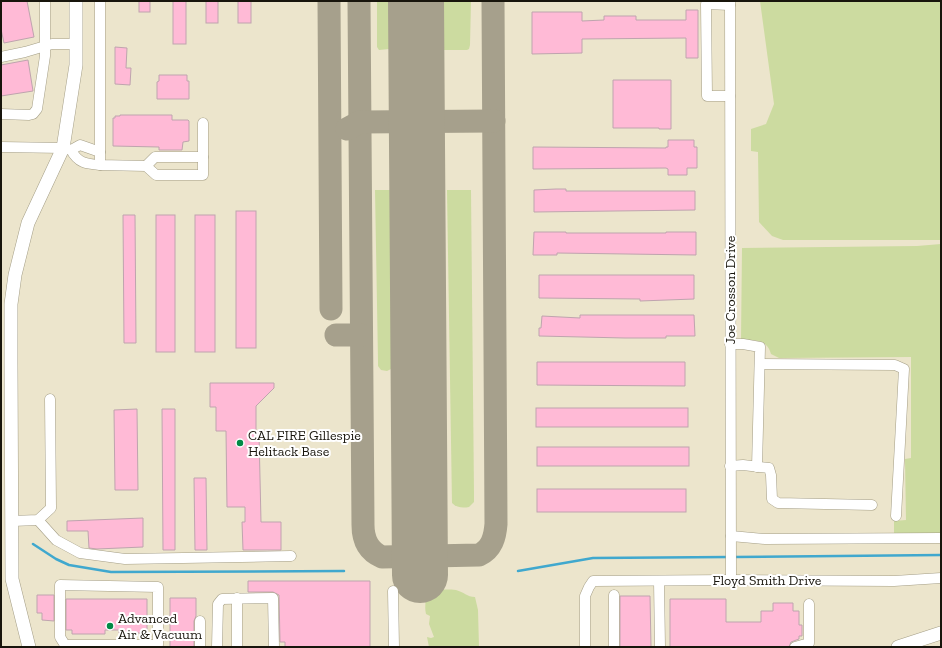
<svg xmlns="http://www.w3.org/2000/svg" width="942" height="648" viewBox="0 0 942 648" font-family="'Zilla Slab',serif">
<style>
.green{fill:#ccdba0}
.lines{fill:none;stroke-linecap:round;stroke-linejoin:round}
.stream{stroke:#40a8ce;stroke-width:2.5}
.taxiway{stroke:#a6a08c;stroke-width:23}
.runway{stroke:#a6a08c;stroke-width:56}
.building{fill:#ffbad6;stroke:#bfa4ae}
.minor-casing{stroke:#a49e86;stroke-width:11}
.major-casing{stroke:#a49e86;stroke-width:14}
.minor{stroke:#fff;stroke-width:10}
.major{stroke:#fff;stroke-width:13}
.poi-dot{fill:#018a46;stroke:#fff;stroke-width:1.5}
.labels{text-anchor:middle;stroke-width:4;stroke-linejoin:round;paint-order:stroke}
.street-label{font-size:14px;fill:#18150c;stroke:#fff}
.poi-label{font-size:14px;fill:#18150c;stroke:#fff;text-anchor:start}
</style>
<rect width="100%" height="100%" fill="#ece5cc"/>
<g class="green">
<path d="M377 1H389V49L379 50 377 47Z"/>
<path d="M443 1H471L470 45 469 49 467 50H444L443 48Z"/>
<path d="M760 1H941V240H783L772 236 759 222 758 152 751 151V129L766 124 774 104Z"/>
<path d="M375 190H392L393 361 391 369 387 371 381 370 378 366V361Z"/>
<path d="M447 190H471L474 493V502L469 507C463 508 457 508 452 503Z"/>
<path d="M941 244V534H894V521L906 520 905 459 911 458V357L779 358 771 354C767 339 754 340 741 340L742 248 917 246Z"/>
<path d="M426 590C436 590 447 589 456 590 464 592 467 597 475 597L478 610 479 647H429L427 637 431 638 434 637 429 624 430 616 426 614C424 605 427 598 426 590Z"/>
</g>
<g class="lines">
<g class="stream">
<path d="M33 544 56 559 69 565 111 572 344 571"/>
<path d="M734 557 941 555"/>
<path d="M518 571 593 558 729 557"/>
</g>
<g class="taxiway">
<path d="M329 1 331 309"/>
<path d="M359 1 363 525C363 539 368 551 382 557L479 555C492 549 495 537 496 524L493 1"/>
<path d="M347 129 360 122 494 121"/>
<path d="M336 335H361"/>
</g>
<path class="runway" d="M416 1 420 575"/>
</g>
<g class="building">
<path d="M1 1H27L34 37 4 43 1 29Z"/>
<rect x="139" y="1" width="11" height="11"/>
<rect x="173" y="1" width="13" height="43"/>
<rect x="206" y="1" width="12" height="22"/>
<rect x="238" y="1" width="13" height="22"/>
<path d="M686 10H698V58H686V38L582 39V53L532 54V12H582V21L604 20V16H636V20H686Z"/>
<path d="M115 47 127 48 126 68H131L130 85 115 84Z"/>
<path d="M28 60 33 91 1 96V65Z"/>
<path d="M159 75H187V81H189V99H157V82L159 81Z"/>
<path d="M613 80H671V129H659V128H613Z"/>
<path d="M120 115H172V120H188L189 121V141L183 142 182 150H159V147L113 146V118H115V116H120Z"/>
<path d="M668 140H694V147H697V168H687V175H668V169L666 168 533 169V147L666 148V147H668Z"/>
<path d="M556 189H566V191H695V210L534 212V190Z"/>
<rect x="236" y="211" width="20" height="137"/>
<path d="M123 215H135L136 343H124Z"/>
<rect x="156" y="215" width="19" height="137"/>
<rect x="195" y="215" width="20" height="137"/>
<path d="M534 232H566V233H666V232H696V255L557 253V255H533Z"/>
<path d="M539 275H694V299L640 301V299L539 298Z"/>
<path d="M580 315H694L695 336H666V338H625L539 336V328H541L542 316 580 318Z"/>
<path d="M537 362H685V386L537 385Z"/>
<path d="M210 383H274V388L256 406V434H259L261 522H281V550H243L242 522H245V507H227L226 431H216V407H210Z"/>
<rect x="536" y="408" width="152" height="19"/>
<path d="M137 409 138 490H115L114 410Z"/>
<path d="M162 409H175V550H163Z"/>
<rect x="537" y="447" width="152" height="19"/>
<path d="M194 478H206L207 550H195Z"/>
<rect x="537" y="489" width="149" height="23"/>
<path d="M143 518V547L97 549 89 548 88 531H67V521Z"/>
<path d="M248 581H370V647H285V642H280L279 595 273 592H248Z"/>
<path d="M37 595H54V621L42 620V613H37Z"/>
<path d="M620 596H650L651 647H620Z"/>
<path d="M170 598H196V616L194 621V647H170Z"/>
<path d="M66 599H147V630H142V633H119V630H105V634H72V630H66Z"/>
<path d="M670 599H726V622H761V611H773V603H793V611H799V625H802V636H799V639L791 642 789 647H670Z"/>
</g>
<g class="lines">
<g class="minor-casing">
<g id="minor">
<path d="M100 1V165L146 166 156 175H203V123"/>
<path d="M730 1 731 580"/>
<path d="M1 57 25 52 52 44H76"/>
<path d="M730 96H707L706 4 730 5"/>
<path d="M1 114 29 115 33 114 37 109 45 56V1"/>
<path d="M1 147 63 148 71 150C78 163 86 164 100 165"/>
<path d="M71 150 80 145 100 152"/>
<path d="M146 166 155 157H203"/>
<path d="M730 344H743L760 347 757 467"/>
<path d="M760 364 895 365 904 369 896 516"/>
<path d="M730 466 743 465 769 468 771 475 772 499 778 503 872 505"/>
<path d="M38 520 56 540 80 553 125 559 291 556"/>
<path d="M12 521 38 520 51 508 50 399"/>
<path d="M731 536 765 539 941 538"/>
<path d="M659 581 660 647"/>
<path d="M393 591 394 647"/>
<path d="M614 595V647"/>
<path d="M65 645 60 637V585L158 587V645H150"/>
<path d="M65 647V645H150V647"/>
<path d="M200 647V621"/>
<path d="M217 647 218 604 222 599 273 598 274 647"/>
<path d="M237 647V598"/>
<path d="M585 647V596L589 587 593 581 731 580 894 581 941 578"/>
<path d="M795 647 809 643V604"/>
</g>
</g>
<g class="major-casing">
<g id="major">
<path d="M29 647 12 579 11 364V304L15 275 28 223 63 148 76 65V1"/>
<path d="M898 647 941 633"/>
</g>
</g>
<use href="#minor" class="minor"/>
<use href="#major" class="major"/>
</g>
<g class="poi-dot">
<circle cx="240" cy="443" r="4"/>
<circle cx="110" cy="626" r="4"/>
</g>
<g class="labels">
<g class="street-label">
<text transform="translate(730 290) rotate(-90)" y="5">Joe Crosson Drive</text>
<text x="767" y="585">Floyd Smith Drive</text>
</g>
<g class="poi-label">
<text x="248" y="440">CAL FIRE Gillespie<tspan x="248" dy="16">Helitack Base</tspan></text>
<text x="118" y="623">Advanced<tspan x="118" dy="16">Air &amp; Vacuum</tspan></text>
</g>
</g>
<rect width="942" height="648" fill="none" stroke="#18150c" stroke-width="4"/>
</svg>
